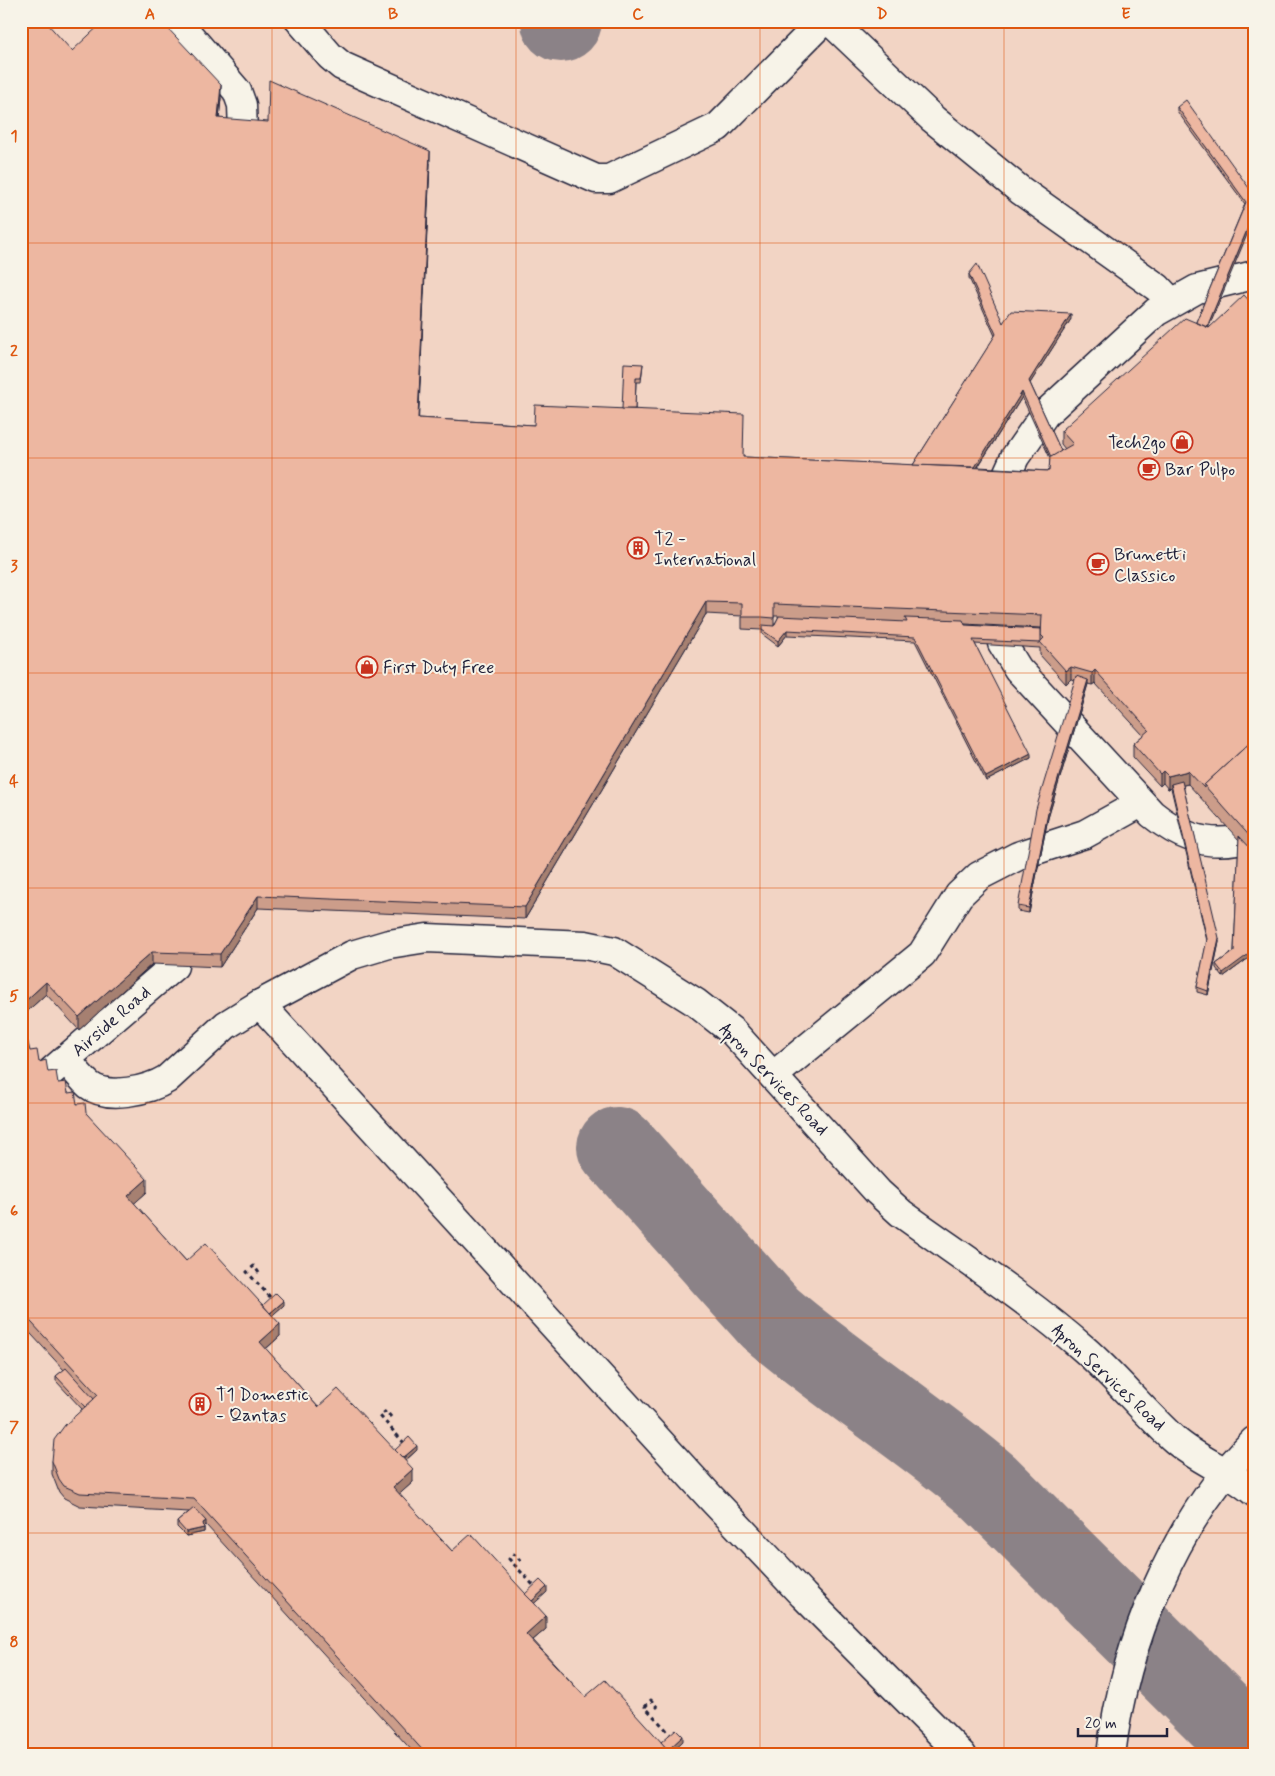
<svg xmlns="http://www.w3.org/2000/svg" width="1275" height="1776" viewBox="0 0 1275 1776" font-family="Mynerve,sans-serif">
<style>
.built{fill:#f2d4c4}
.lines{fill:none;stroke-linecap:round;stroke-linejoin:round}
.taxiway{stroke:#8b8287;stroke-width:80}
.minor-casing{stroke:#22223b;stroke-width:31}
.path{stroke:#22223b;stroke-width:3;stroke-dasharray:4 4;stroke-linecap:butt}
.minor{stroke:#f7f3e8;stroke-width:28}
.wall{fill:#cc9d8a;stroke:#22223b;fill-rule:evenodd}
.shaded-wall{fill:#a68071;stroke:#22223b}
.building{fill:#edb7a1;stroke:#22223b}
.grid{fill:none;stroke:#de560e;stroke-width:1;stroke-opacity:0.55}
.labels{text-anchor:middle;stroke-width:4;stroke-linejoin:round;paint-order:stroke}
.poi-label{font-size:18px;fill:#22223b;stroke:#f7f3e8;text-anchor:start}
.street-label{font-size:18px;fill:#22223b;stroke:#f7f3e8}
.neatline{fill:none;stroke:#de560e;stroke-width:2}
.grid-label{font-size:16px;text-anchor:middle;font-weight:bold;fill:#de560e}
</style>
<rect width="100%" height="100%" fill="#f4e1d3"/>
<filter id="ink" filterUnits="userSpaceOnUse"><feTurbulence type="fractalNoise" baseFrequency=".02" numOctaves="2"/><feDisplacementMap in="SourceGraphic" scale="10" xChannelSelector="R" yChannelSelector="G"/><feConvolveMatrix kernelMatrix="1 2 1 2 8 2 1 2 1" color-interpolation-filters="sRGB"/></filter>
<g filter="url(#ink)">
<rect class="built" x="21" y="21" width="1233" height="1734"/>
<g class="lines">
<g class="taxiway">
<path d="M561 22 562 21"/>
<path d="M617 1147 770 1318C839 1377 917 1426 987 1485L1254 1750"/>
</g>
<g class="minor-casing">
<g id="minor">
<path d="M177 21 237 91 242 105 243 132"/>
<path d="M300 21 330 56 342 66 596 179H609L718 127 823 21"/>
<path d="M830 21 933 119 1020 190 1158 288 1171 302"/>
<path d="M1005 479 1015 457 1045 414 1156 312 1197 289 1254 275"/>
<path d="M999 626 1002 643 1018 669 1152 814C1178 835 1203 846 1237 840"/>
<path d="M260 1004 711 1498 803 1595 962 1755"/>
<path d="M66 1059C73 1068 81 1078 89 1085 108 1100 149 1090 167 1079L226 1025 260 1004 352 955 389 944 427 938 585 945 614 951 695 1002 733 1032 878 1192 901 1213C962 1257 1027 1299 1084 1349 1116 1377 1143 1411 1175 1440 1199 1461 1230 1471 1254 1492"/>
<path d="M52 1071 174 966"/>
<path d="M773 1076 922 954 959 895 979 876 1018 856 1085 834 1141 803"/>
<path d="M1111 1755C1124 1644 1174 1521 1254 1441"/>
</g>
</g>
<g class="path">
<path d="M259 1273 254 1266 247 1272 273 1300"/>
<path d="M391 1417 386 1411 380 1416 405 1444"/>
<path d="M521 1561 514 1554 509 1559 535 1587"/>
<path d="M658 1708 651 1700 645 1707 672 1736"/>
</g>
<use href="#minor" class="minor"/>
</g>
<g class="wall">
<path d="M21 21 72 51 221 98 219 118 430 163 418 418 534 425 622 409 643 364 641 382H636L635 409 743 457 913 465 995 336 969 278V274L1003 323 1071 319 1030 383 1061 451 1065 449 1061 444V431L1196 322 1245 204 1177 111V107L1254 195 1208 328 1254 306V935L1253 955 1223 977 1216 968V964L1234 951 1239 840 1188 784 1183 785 1219 942 1208 995 1197 992V987L1207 941 1171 788 1168 789 1163 783 1160 786 1133 757V744L1143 735 1095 683 1092 685 1088 684 1048 818 1029 913 1018 911V906L1075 680 1071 679 1066 684 1040 655V648L975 644 1031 758 986 781 915 641 787 635 778 646 762 634V630L742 629V616L706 614 525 919 258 908 220 967 152 964 79 1030 46 994 21 1017ZM1022 397 1050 458 1049 471 978 467ZM774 616H779L774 626ZM965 624 1041 628V629L965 625Z"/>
<path d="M21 1040 39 1062 86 1113 147 1192 134 1203 186 1261 263 1305H284L272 1315 280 1336 266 1349 318 1407 395 1450H417L405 1461 413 1482 399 1494 452 1551 525 1594 547 1592 534 1603 546 1629 533 1640 585 1697 661 1742 683 1741 670 1752 673 1755H416L206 1525 204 1527V1532L186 1536 177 1527V1522L189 1512 80 1506 64 1498 59 1492 52 1474V1461L82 1409 56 1381V1376L64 1370 21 1323Z"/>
</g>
<g class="shaded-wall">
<path d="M221 85V98L218 130V118Z"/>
<path d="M430 151V163L418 431V418Z"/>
<path d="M1254 213V218L1204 338V334Z"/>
<path d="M1071 314V319L1029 385V381Z"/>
<path d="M1022 392V397L970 479V475Z"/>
<path d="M706 602V614L525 919V907Z"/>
<path d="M787 630V635L778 646V641Z"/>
<path d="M1071 667V679L1066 684V671Z"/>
<path d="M1095 670V683L1092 685V673Z"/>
<path d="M1088 680V684L1048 818 1029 913V908L1048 813Z"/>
<path d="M1031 754V758L986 781V777Z"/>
<path d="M1163 771V783L1160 786V774Z"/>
<path d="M1188 771V784L1172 788 1171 784V788L1168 789V776Z"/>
<path d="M258 896V908L220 967V954Z"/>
<path d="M1254 931 1253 955 1223 977V973Z"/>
<path d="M1219 938V942L1208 995V991Z"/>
<path d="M152 952V964L79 1030V1017Z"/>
<path d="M46 982V994L21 1017V1005Z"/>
<path d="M147 1179V1192L128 1209V1196Z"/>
<path d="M284 1301V1305L266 1321V1317Z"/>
<path d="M280 1324V1336L260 1354V1342Z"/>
<path d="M417 1446V1450L399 1466V1462Z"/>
<path d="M413 1469V1482L393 1500V1487Z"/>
<path d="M206 1521V1525L203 1528V1523Z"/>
<path d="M204 1528V1532L186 1536V1532Z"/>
<path d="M547 1587V1592L528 1609V1605Z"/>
<path d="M546 1616V1629L526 1646V1634Z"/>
<path d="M683 1736V1741L668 1755 664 1753Z"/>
</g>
<g class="building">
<path d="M21 21H45L72 51 104 21H161L221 85 218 118 268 122 269 80 430 151 418 418 534 425 535 405 744 414 743 457 1049 471 1050 457 1073 444 1061 431 1185 318 1209 328 1244 295 1254 306V739L1204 785V788L1188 771 1168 776 1163 771 1160 774 1133 744 1149 730 1095 670 1092 673 1071 667 1066 671 1040 642 1044 638 1041 635 1042 615 774 604V618L762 617H742V603L706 602 525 907 258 896 220 954 152 952 79 1017 46 982 21 1005Z"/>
<path d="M1186 100 1254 195V213L1207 327 1196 322 1246 202 1177 107Z"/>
<path d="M977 264 1003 323 1011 311 1071 314 1029 381 1061 451 1051 457 1022 392 975 467 913 465 996 334 969 274Z"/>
<path d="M624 363 643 364 641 378H636L635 409H622Z"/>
<path d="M779 616 907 622 905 618 963 620 965 625 1041 629V641L1040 643 973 640 1031 754 986 777 915 637 787 630 778 641 762 630V625L774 626Z"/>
<path d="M1076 676 1088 680 1048 813 1029 908 1018 906 1036 809Z"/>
<path d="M1254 739V841L1204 785Z"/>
<path d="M1182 781 1219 938 1208 991 1197 987 1207 939 1171 784Z"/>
<path d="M1239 836 1254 852V931L1253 951 1223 973 1216 964 1234 951Z"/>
<path d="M27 1039 30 1051 37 1050 39 1062 46 1060 48 1072 56 1071 58 1083 66 1082 68 1093 75 1092 77 1104 85 1103 86 1113 147 1179 128 1196 186 1261 206 1243 280 1324 260 1342 318 1407 338 1389 413 1469 393 1487 452 1551 471 1534 546 1616 526 1634 585 1697 605 1680 673 1755H427L194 1499 80 1493 64 1486 59 1479 52 1461 54 1440 65 1425 98 1395 21 1311V1040Z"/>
<path d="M276 1293 284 1301 270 1313 263 1305Z"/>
<path d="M66 1368 94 1399 85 1407 56 1376Z"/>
<path d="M409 1437 417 1446 403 1458 395 1450Z"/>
<path d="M194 1508 206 1521 203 1523 204 1528 186 1532 177 1522Z"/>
<path d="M540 1580 547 1587 532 1601 525 1594Z"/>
<path d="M676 1729 683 1736 668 1750 661 1742Z"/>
</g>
</g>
<path class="grid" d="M272 21V1755M516 21V1755M760 21V1755M1004 21V1755M21 243H1254M21 458H1254M21 673H1254M21 888H1254M21 1103H1254M21 1318H1254M21 1533H1254"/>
<defs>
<g id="shop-ring" transform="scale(1.125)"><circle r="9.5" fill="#f7f3e8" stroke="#c8321e" stroke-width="1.5"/><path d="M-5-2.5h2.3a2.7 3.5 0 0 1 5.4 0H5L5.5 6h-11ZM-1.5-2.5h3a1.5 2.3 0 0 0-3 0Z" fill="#c8321e"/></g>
<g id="cafe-ring" transform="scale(1.125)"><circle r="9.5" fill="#f7f3e8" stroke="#c8321e" stroke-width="1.5"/><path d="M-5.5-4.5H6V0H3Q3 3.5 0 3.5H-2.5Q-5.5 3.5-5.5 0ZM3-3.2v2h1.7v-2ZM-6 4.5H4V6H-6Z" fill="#c8321e"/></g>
<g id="building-ring" transform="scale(1.125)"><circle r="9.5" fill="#f7f3e8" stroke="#c8321e" stroke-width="1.5"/><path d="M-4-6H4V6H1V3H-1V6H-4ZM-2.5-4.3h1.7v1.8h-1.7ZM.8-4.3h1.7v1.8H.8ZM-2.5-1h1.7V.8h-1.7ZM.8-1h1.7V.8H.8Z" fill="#c8321e"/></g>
</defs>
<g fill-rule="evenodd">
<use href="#shop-ring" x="1182" y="442"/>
<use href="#cafe-ring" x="1149" y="469"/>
<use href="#building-ring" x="638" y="548"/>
<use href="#cafe-ring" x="1098" y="564"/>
<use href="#shop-ring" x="367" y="667"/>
<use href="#building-ring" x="200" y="1404"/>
</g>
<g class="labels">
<g class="poi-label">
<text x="1166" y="448" text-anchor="end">Tech2go</text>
<text x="1165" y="475">Bar Pulpo</text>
<text x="654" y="544">T2 -<tspan x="654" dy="21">International</tspan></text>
<text x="1114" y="560">Brunetti<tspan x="1114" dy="21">Classico</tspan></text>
<text x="383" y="673">First Duty Free</text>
<text x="216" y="1400">T1 Domestic<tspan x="216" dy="21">- Qantas</tspan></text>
</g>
<g class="street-label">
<text transform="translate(111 1021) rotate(-41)" y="6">Airside Road</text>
<text transform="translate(774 1079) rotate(46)" y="6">Apron Services Road</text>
<text transform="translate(1109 1377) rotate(43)" y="6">Apron Services Road</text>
</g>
</g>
<rect width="1275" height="1776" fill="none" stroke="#f7f3e8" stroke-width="55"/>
<path d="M1078 1728v8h89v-8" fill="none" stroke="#22223b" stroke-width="2.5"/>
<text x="1085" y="1728" font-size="15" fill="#22223b" stroke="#f7f3e8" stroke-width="4" paint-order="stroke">20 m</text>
<rect x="28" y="28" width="1220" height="1720" class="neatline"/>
<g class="grid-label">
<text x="150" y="19">A</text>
<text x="393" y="19">B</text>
<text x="638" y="19">C</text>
<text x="882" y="19">D</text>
<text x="1126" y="19">E</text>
<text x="14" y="141">1</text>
<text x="14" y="356">2</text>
<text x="14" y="571">3</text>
<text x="14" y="786">4</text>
<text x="14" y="1001">5</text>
<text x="14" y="1216">6</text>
<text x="14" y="1432">7</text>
<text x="14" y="1647">8</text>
</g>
</svg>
